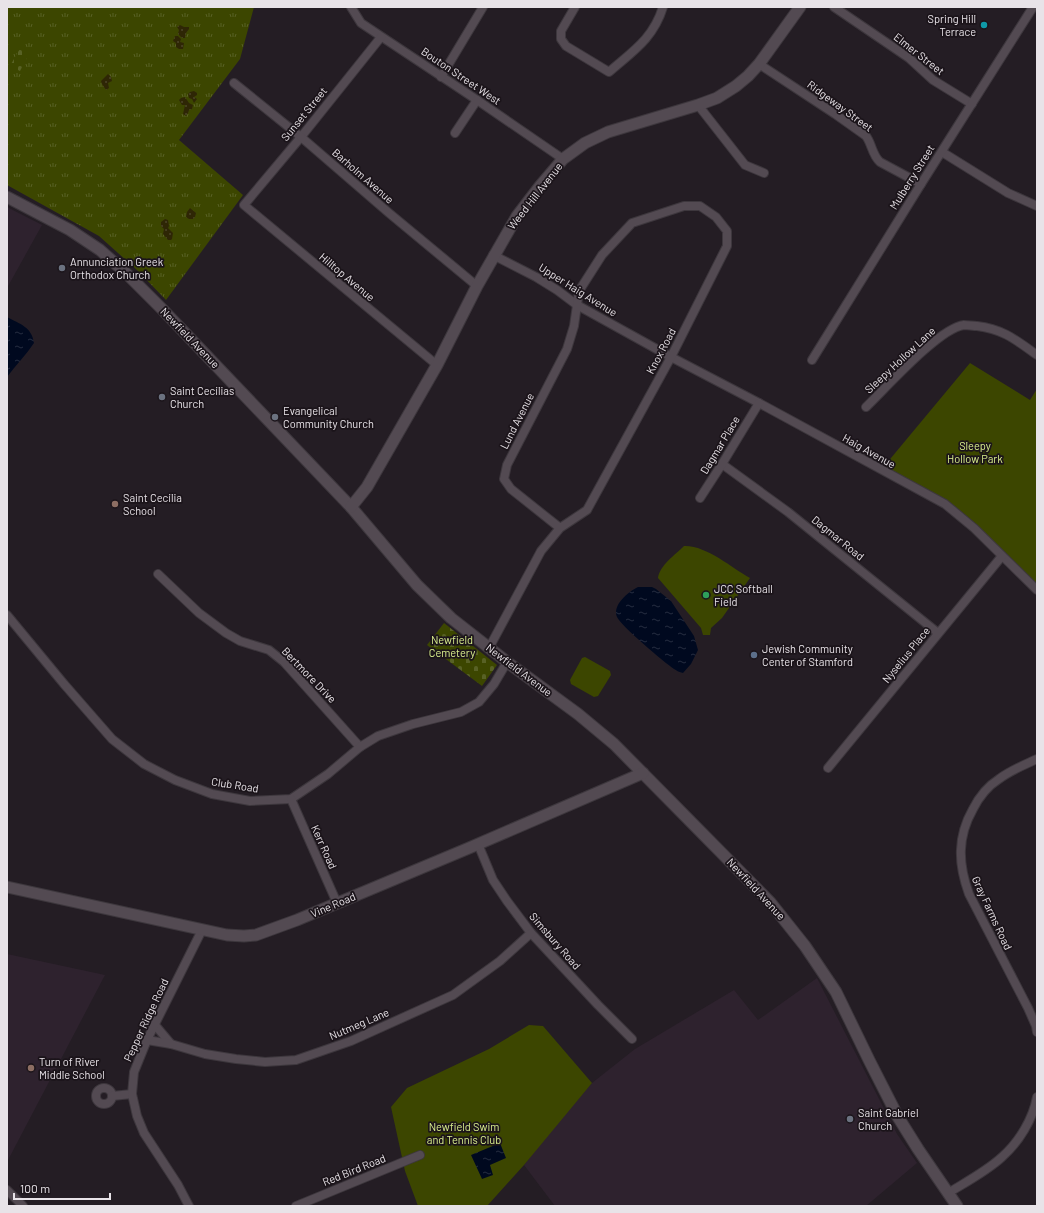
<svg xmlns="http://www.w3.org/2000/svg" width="1044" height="1213" viewBox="0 0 1044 1213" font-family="Barlow,sans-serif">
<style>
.built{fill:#2e222e}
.grass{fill:url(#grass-tufts)}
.sand{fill:url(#sand-dots)}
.cemetery{fill:url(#cemetery-stones)}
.green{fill:#3c4600}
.water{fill:url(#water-ripples)}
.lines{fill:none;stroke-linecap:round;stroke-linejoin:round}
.street-casing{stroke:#3d373d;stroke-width:10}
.secondary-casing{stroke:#3d373d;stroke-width:13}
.street{stroke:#534a52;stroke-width:8}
.secondary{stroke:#534a52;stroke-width:11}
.culture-dot{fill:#0f9aa8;stroke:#1b141a;stroke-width:1.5}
.worship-dot{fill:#6b7280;stroke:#1b141a;stroke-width:1.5}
.education-dot{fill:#8d6e63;stroke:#1b141a;stroke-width:1.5}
.leisure-dot{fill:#2e9e5b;stroke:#1b141a;stroke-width:1.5}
.service-dot{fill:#5c6f8a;stroke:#1b141a;stroke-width:1.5}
.labels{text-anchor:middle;stroke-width:3.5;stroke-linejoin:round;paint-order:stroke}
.poi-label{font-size:11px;fill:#e8e3e8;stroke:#1b141a;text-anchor:start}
.street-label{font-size:11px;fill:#e8e3e8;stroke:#1b141a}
.park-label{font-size:11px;fill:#dbf08e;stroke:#1b141a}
</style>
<defs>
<pattern id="grass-tufts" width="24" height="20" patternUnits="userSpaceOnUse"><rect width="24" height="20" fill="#3c4600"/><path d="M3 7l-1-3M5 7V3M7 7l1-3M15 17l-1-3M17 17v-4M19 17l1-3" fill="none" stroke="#586125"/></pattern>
<pattern id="sand-dots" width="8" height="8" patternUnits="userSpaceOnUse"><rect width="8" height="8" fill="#2e2605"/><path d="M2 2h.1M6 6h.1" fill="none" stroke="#4c4529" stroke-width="1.8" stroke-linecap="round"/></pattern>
<pattern id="cemetery-stones" width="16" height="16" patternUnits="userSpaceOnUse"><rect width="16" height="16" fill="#3c4600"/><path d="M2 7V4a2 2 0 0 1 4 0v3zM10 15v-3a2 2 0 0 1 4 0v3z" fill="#586125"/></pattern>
<pattern id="water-ripples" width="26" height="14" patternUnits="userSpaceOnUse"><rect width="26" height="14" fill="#00091f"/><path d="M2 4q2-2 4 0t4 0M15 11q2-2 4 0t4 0" fill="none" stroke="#252d40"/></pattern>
</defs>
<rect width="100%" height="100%" fill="#241d24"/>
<g class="built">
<path d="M7 207 42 225 7 288Z"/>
<path d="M7 954 105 975 7 1162Z"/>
<path d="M817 978 897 1134 917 1163 866 1206H555L524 1165 546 1136 592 1083 635 1049 734 990 758 1020Z"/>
</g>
<path class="grass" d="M7 7H254L240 59 179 140 243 195 166 300 137 270 99 236 7 185Z"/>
<g class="sand">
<path d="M180 25 184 27H189V29L186 33 185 38H182L178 34 179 30 177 27Z"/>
<path d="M175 36H178L181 39 180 42 184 43 183 49H179L176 47V43L173 41Z"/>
<path d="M108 74 111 77 112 81 108 83 109 88 106 90 102 84 101 81Z"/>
<path d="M194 91 197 93V95L194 97 197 99 194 103 192 99 189 98 188 94 190 92Z"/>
<path d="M185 97 189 103 193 105 192 109 189 110 188 113 186 116 183 114 185 105H182L179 100 181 98Z"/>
<path d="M190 208 196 213 195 217 193 219H189L186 217 187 212Z"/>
<path d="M165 219 168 220 169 226 168 228 173 233 172 239 171 240H168L163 234 164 229 161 226V222Z"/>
</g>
<g class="cemetery">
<path d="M22 45 31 50 20 71 10 66Z"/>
<path d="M444 623 497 665 482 686 427 645Z"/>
</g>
<g class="green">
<path d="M970 363 1030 400 1037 389V590L958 514 881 470Z"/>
<path d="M684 546C706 545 732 568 750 578L722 618 711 628 710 635H703L701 628 658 578C660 565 675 555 684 546Z"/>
<path d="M585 657 610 671 611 675 598 696 594 697 571 684 570 680 582 658Z"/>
<path d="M529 1025 543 1026 592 1083 524 1165 487 1206H418L405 1171 391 1107 407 1088 489 1049Z"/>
</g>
<g class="water">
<path d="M7 317C20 324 32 327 34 343 26 355 16 365 7 377Z"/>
<path d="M638 587H652L656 589 671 601 694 636 698 650 691 664 683 673C679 672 677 671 674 669 665 663 620 625 617 617 612 605 628 592 638 587Z"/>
<path d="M500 1143 506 1158 490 1165 493 1175 482 1179 471 1155Z"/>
</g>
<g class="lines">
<g class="street-casing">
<g id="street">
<path d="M351 7 361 23 477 100 563 159"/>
<path d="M575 7 561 31V39L566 46 609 72C633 51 653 39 663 7"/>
<path d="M834 7 909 58 933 80 972 104"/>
<path d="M381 37 301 137 244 205 437 365"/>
<path d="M759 64 835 114 866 136C872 144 872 155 880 162L921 184"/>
<path d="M441 77 483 7"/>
<path d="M234 83 301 137 389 213 477 286"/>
<path d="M698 105 745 165 764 173"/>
<path d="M455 133 477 100"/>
<path d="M942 152 1008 193 1037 206"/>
<path d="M493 255 536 277 557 290 577 305 671 357 759 403 945 504 974 528 1037 590"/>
<path d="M812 360 921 184 1033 7"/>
<path d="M866 407C886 388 939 328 964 325 968 325 973 326 977 326 1003 329 1016 340 1037 355"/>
<path d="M722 464 788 512 938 633"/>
<path d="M700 498 722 464 759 403"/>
<path d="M158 574 199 613 226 633 240 641 269 650 284 662 360 747"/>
<path d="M7 615 64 684 112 739 144 764 175 780 212 794 250 801 291 799 328 774 360 747 378 736 413 724 461 712 479 702 494 684 507 662"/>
<path d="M489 648 541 551 560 528 587 510 671 357 727 246V231L716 217 700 206H684L632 223 602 255 579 291 574 326 567 349 507 465 504 479 511 489 560 528"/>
<path d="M1037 759C1024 765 1011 770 999 779 988 786 979 797 973 809 957 837 958 864 969 894L1028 1008 1036 1026 1037 1032"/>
<path d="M828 768 1002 556"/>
<path d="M291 799 337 903"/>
<path d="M478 844 493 880 507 901 531 933 598 1005 632 1039"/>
<path d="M155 1025 171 1044"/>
<path d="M147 1040 171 1044 205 1054 236 1059 265 1062 296 1060 351 1041 453 995 500 961 531 933"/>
<circle cx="104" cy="1096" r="8"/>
<path d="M112 1096 132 1094"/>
<path d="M7 1190 23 1206"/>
<path d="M948 1193C966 1182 987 1171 1002 1157 1019 1142 1033 1119 1037 1097"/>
<path d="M189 1206 178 1185 144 1133 137 1116 132 1094 134 1072 147 1040 202 930"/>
<path d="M296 1206 420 1155"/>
</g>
</g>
<g class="secondary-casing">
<g id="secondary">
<path d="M7 197 70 230 100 250 128 275 163 310 351 507 417 585 451 618 507 662 578 714 614 744 770 902 805 946 836 992 869 1060 898 1117 918 1149 957 1206"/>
<path d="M351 507 367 487 437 365 477 286 517 216 540 186 563 159 585 143 608 132 698 105 717 98 736 86 748 76 759 64 800 7"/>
<path d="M7 887 227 935 244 936 256 935 297 920 469 848 643 773"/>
</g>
</g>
<use href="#street" class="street"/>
<use href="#secondary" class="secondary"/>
</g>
<circle class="culture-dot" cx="984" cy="25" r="4"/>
<g class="worship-dot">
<circle cx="62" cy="268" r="4"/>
<circle cx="162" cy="397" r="4"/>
<circle cx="275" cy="417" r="4"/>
<circle cx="850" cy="1119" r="4"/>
</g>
<g class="education-dot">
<circle cx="115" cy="504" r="4"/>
<circle cx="31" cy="1068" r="4"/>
</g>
<circle class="leisure-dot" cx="706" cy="595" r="4"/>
<circle class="service-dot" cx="754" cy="655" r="4"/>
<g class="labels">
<g class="poi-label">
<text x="976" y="23" text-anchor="end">Spring Hill<tspan x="976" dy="13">Terrace</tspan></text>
<text x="70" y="266">Annunciation Greek<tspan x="70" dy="13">Orthodox Church</tspan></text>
<text x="170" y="395">Saint Cecilias<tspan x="170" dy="13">Church</tspan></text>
<text x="283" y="415">Evangelical<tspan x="283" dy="13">Community Church</tspan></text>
<text x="123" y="502">Saint Cecilia<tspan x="123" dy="13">School</tspan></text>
<text x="714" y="593">JCC Softball<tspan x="714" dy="13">Field</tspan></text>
<text x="762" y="653">Jewish Community<tspan x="762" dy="13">Center of Stamford</tspan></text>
<text x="39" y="1066">Turn of River<tspan x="39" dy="13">Middle School</tspan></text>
<text x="858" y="1117">Saint Gabriel<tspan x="858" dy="13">Church</tspan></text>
</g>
<g class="street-label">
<text transform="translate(919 54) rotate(38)" y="4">Elmer Street</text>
<text transform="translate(461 76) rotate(34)" y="4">Bouton Street West</text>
<text transform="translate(840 106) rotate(36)" y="4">Ridgeway Street</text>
<text transform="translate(304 114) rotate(-51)" y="4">Sunset Street</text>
<text transform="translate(363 176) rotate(41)" y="4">Barholm Avenue</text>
<text transform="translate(912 177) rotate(-58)" y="4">Mulberry Street</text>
<text transform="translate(535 196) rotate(-52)" y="4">Weed Hill Avenue</text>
<text transform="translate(347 277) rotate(40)" y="4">Hilltop Avenue</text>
<text transform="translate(578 290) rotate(32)" y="4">Upper Haig Avenue</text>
<text transform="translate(190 338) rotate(46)" y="4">Newfield Avenue</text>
<text transform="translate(661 351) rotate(-62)" y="4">Knox Road</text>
<text transform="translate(900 360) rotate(-43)" y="4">Sleepy Hollow Lane</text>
<text transform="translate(517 421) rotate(-63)" y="4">Lund Avenue</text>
<text transform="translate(720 445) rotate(-59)" y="4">Dagmar Place</text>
<text transform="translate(869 451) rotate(29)" y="4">Haig Avenue</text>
<text transform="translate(838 538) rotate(39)" y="4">Dagmar Road</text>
<text transform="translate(906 655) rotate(-51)" y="4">Nyselius Place</text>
<text transform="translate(519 670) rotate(37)" y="4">Newfield Avenue</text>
<text transform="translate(309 675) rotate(46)" y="4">Bertmore Drive</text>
<text transform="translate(235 785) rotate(9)" y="4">Club Road</text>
<text transform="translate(324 847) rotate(66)" y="4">Kerr Road</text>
<text transform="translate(756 889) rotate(47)" y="4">Newfield Avenue</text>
<text transform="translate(333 905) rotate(-23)" y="4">Vine Road</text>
<text transform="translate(992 913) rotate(65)" y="4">Gray Farms Road</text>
<text transform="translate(555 941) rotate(49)" y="4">Simsbury Road</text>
<text transform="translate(146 1020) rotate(-65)" y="4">Pepper Ridge Road</text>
<text transform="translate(359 1024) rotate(-23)" y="4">Nutmeg Lane</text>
<text transform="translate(354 1170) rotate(-22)" y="4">Red Bird Road</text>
</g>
<g class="park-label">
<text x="975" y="450">Sleepy<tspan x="975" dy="13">Hollow Park</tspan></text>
<text x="452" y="644">Newfield<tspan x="452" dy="13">Cemetery</tspan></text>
<text x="464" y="1131">Newfield Swim<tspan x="464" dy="13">and Tennis Club</tspan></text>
</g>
</g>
<rect width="1044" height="1213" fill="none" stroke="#e8e3e8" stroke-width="16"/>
<path d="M14 1193v6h96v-6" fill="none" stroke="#e8e3e8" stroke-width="2"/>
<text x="20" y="1193" font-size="12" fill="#e8e3e8" stroke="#1b141a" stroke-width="3" paint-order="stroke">100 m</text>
</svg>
